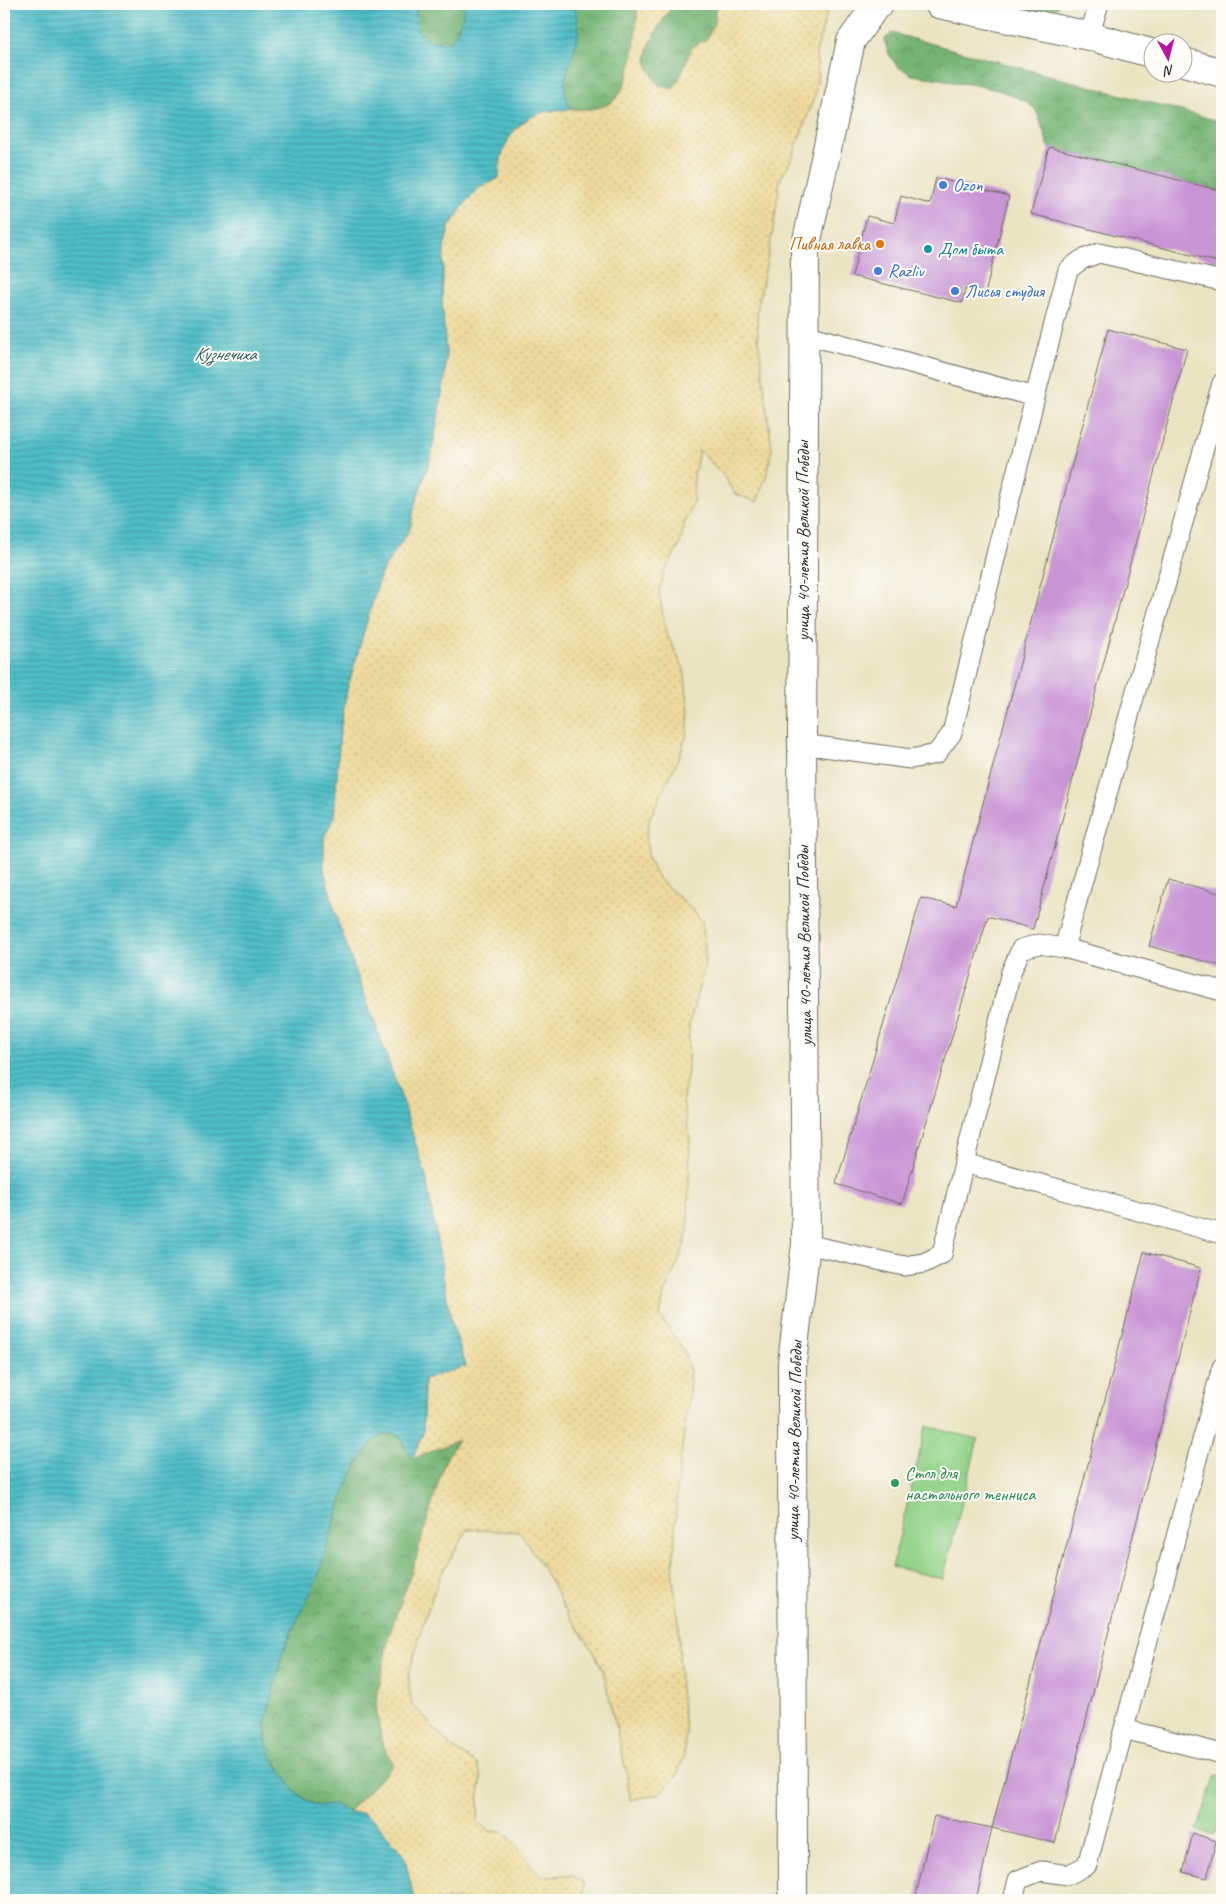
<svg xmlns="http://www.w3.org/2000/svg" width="1226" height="1904" viewBox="0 0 1226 1904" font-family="Caveat,sans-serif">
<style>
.grass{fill:url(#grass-tufts);stroke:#5e7e5a}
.forest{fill:url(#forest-crowns);stroke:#507050}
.sand{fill:url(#sand-dots);stroke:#8c8264}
.park{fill:#92d288;stroke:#5e7e5a}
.water{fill:url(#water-rules);stroke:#3d7479}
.building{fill:#c794d4}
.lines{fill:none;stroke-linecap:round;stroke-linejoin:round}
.service-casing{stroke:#6e6c60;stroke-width:21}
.minor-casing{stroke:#6e6c60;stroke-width:30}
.service{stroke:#fff;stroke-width:19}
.minor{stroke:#fff;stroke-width:28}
.shop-dot{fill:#3f7fe0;stroke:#fdfcf7;stroke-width:2}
.food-dot{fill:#e8710a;stroke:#fdfcf7;stroke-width:2}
.culture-dot{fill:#0f9aa8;stroke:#fdfcf7;stroke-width:2}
.leisure-dot{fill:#2e9e5b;stroke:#fdfcf7;stroke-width:2}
.labels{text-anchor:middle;stroke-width:4;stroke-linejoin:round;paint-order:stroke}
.shop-label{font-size:18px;fill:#366cbe;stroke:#fdfcf7;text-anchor:start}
.food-label{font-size:18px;fill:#c56008;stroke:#fdfcf7;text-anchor:end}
.culture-label{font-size:18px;fill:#0d838f;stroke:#fdfcf7;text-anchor:start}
.street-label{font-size:18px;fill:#2b2b2b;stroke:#fdfcf7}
.leisure-label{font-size:18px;fill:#27864d;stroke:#fdfcf7;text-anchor:start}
.water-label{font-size:19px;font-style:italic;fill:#385e62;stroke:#fdfcf7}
</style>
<defs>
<pattern id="grass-tufts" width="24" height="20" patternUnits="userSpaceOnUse" patternTransform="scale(1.25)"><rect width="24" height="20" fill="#92d288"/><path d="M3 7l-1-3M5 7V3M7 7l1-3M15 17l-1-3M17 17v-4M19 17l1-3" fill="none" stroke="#7eb476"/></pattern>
<pattern id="forest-crowns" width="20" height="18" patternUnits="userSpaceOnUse" patternTransform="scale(1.25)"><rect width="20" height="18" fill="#75b474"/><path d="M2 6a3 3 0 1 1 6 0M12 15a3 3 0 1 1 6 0" fill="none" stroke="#60935f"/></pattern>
<pattern id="sand-dots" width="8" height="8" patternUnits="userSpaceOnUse" patternTransform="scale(1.25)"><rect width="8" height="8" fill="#eeda9e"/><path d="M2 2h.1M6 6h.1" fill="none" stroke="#cb8" stroke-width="1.8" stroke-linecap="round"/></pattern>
<pattern id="water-rules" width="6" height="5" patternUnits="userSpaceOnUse" patternTransform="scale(1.25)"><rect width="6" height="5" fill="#4fbdc7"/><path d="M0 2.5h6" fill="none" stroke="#429aa2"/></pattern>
</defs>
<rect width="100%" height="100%" fill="#fdfcf7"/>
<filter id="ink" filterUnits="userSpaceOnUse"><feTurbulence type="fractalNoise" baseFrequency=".02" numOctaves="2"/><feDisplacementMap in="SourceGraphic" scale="10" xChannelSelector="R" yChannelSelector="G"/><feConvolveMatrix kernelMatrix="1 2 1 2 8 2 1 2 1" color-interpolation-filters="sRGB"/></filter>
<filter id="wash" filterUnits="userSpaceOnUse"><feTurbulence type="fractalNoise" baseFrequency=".0096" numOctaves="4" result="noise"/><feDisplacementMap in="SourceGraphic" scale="20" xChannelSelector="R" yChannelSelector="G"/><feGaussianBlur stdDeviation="1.12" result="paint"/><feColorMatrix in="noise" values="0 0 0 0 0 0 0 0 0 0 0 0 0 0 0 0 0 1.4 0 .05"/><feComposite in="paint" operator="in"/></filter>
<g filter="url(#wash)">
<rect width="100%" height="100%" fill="#ebe4c3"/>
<path class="grass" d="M1216 1775 1222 1776V1815L1214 1835 1197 1830Z"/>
<g class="forest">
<path d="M415 4H464C464 19 457 30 450 42L429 41 418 31Z"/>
<path d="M574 4H637C638 31 634 94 604 106 593 110 581 109 570 109L564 96 565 81 568 66 578 39Z"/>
<path d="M673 4H717L714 24 707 39 692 47 681 76 673 89 659 85C654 78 648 70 647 61 644 45 665 18 673 4Z"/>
<path d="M1002 4H1061C1041 21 1024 11 1002 4Z"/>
<path d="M892 33 1222 122V191L1049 147 1036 110 1025 101 998 90 970 84 956 83 941 79 912 75 897 66 889 54 884 40Z"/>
<path d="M390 1432 399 1435 459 1439 447 1457 442 1471 414 1565 389 1636 376 1705 382 1743 394 1765 348 1812 334 1804 321 1807 308 1801 294 1791 267 1748 266 1719 282 1654 318 1575 345 1490 356 1467 372 1443 382 1434Z"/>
</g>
<path class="sand" d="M637 4H673C665 18 644 45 647 61 648 70 654 78 659 85L673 89 681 76 692 47 707 39 714 24 717 4H829L816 53 818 74 815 95 792 158 780 180 774 224 757 312 758 335 772 449 768 471 757 502 735 494 722 474 699 450 694 477 693 503 685 522 679 546 665 571 659 591 666 633 684 669 689 711 687 735 679 757 650 818 646 838 649 859 658 878 689 906 702 921 705 945V965L689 1025 688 1070 683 1099 690 1140 688 1231 682 1253 664 1294 660 1315 684 1351 690 1371 689 1395 677 1487 673 1579 679 1623 680 1689 686 1733 684 1757 676 1777 659 1794 630 1800 627 1775 603 1671 592 1649 563 1607 552 1583 522 1535 519 1532 468 1529 439 1578 425 1618 409 1673V1689L412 1704 452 1748 477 1764 482 1778 479 1793 478 1822 489 1831H503C517 1845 527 1862 542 1876L572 1875 584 1883V1900H414L405 1858 383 1830 363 1813 348 1812 394 1765 382 1743 376 1705 389 1636 414 1565 442 1471 447 1457 458 1440 412 1459 423 1433 424 1379 466 1365 451 1321 426 1177 398 1088 338 922 324 871V837L334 818 340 731 347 690 381 573 410 528 415 504 431 457 446 353 442 302 444 248 450 226 464 205 479 188 499 178C499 159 503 143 516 129 523 123 529 117 538 113 562 104 600 119 618 96 633 77 638 28 637 4Z"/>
<path class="park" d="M926 1426 978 1439 943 1579 892 1567Z"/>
<path class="water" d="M4 4H415L418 31 430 41 450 42C458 30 464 19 464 4H574C577 15 580 28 577 40 571 68 558 78 570 109 560 110 547 110 538 114 511 124 499 151 499 178L479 188 464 205 449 226 444 248 442 302 446 353 445 378 431 457 415 504 410 529 381 573 347 690 340 731 334 818 324 837V871L338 922 398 1088 426 1177 451 1321 466 1366 424 1379 423 1433 412 1459 399 1435C354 1420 329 1547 318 1576 307 1602 293 1626 283 1652 278 1665 276 1679 273 1693 269 1706 265 1719 265 1733 266 1753 280 1768 290 1784 296 1794 308 1803 319 1806 324 1807 330 1805 334 1804L348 1812 363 1813 375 1821 399 1849 405 1858 414 1900H4Z"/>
<g id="blocks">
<g class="building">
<path d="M1049 147 1222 191V263L1031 214Z"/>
<path d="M936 178 1009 196 985 294 965 289 962 303 852 276 867 216 894 223 901 196 930 204Z"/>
<path d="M1108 329 1187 349 1033 929 988 916 902 1204 836 1184 921 898 956 906Z"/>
<path d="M1168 879 1222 894V966L1149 946Z"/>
<path d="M1144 1252 1201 1268 1055 1843 992 1828 976 1900H915L934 1816 992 1828Z"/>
<path d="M1193 1833 1216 1841 1207 1878 1183 1872Z"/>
</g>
</g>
</g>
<g filter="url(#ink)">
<use href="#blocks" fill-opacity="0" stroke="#6e6c60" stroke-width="1"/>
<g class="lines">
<g class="service-casing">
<g id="service">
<path d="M1089 36 1099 4"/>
<path d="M804 334 1035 397 1068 270 1081 260 1099 253 1222 281"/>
<path d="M802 744 911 759 936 754 952 733 1035 397"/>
<path d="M1064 948 1222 991"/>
<path d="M964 1163 1011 972 1021 949 1039 944 1064 948 1222 383"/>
<path d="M806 1244 904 1266 924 1263 942 1254 964 1163 1222 1234"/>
<path d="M1124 1729 1222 1754"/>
<path d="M1013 1900 1018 1880 1041 1871 1068 1875 1087 1865 1222 1367"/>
</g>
</g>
<g class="minor-casing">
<g id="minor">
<path d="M939 4 1089 36 1154 54"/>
<path d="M1184 62 1222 73"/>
<path d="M793 1900 792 1363 806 1244 802 744 805 249 851 41 877 4H879"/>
</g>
</g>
<use href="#service" class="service"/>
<use href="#minor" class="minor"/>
</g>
</g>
<g class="shop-dot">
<circle cx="943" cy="185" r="5"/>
<circle cx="878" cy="271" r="5"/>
<circle cx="955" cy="291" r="5"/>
</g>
<circle class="food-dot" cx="880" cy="244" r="5"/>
<circle class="culture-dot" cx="928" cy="249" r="5"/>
<circle class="leisure-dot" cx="895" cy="1483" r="5"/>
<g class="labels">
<g class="shop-label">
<text x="953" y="191">Ozon</text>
<text x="888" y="277">Razliv</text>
<text x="965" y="297">Лисья студия</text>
</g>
<g class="food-label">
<text x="870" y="250">Пивная лавка</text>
</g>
<g class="culture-label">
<text x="938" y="255">Дом быта</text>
</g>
<g class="street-label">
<text transform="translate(803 541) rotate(-90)" y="6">улица 40-летия Великой Победы</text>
<text transform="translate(804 946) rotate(-91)" y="6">улица 40-летия Великой Победы</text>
<text transform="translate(794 1441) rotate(-89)" y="6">улица 40-летия Великой Победы</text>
</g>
<g class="leisure-label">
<text x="905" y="1479">Стол для<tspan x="905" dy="21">настольного тенниса</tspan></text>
</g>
<g class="water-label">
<text x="225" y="360">Кузнечиха</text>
</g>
</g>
<rect width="1226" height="1904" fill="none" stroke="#fdfcf7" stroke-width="20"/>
<g transform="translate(1168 58) rotate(173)"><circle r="24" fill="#fdfcf7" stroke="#a9a8a5"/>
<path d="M0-4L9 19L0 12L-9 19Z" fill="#b5179e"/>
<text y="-8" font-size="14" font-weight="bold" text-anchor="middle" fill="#2b2b2b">N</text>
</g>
</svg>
